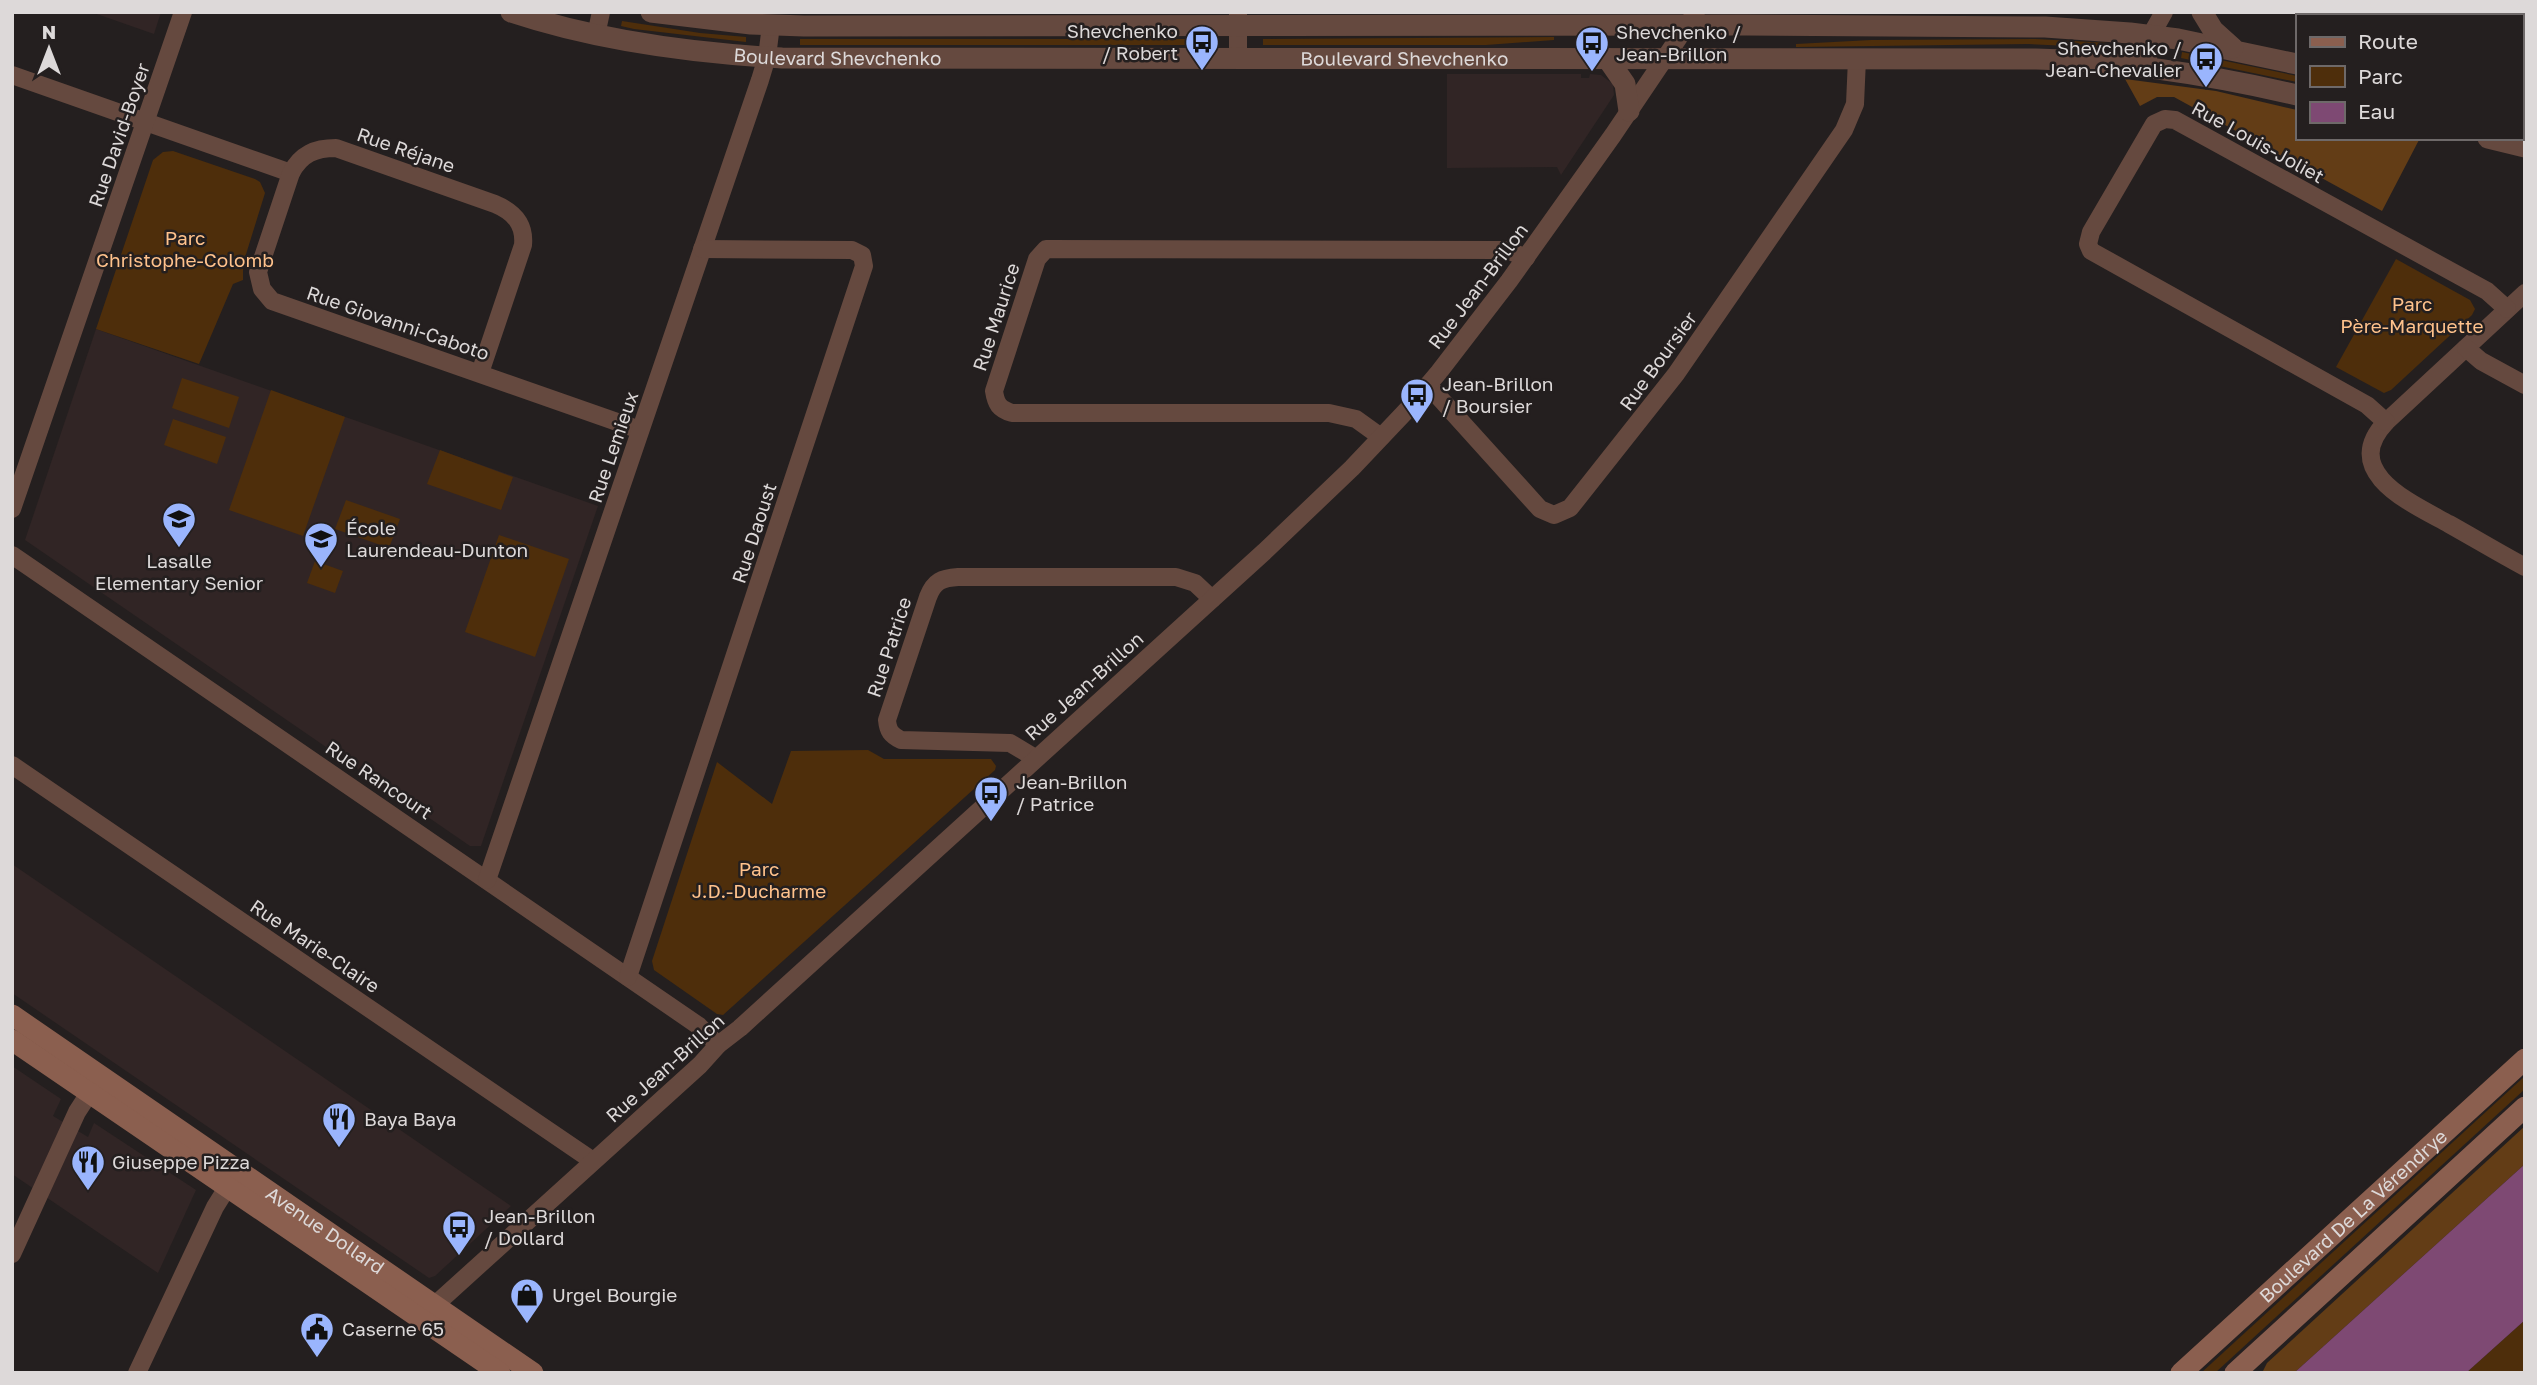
<svg xmlns="http://www.w3.org/2000/svg" width="2537" height="1385" viewBox="0 0 2537 1385" font-family="'Golos Text',sans-serif">
<style>
.built{fill:#312525}
.green{fill:#4e2e0b}
.forest{fill:#633d16}
.water{fill:#7e4973}
.lines{fill:none;stroke-linecap:round;stroke-linejoin:round}
.minor{stroke:#65493f;stroke-width:18}
.tertiary{stroke:#65493f;stroke-width:21}
.secondary{stroke:#8b5f4f;stroke-width:21}
.labels{text-anchor:middle;stroke-width:5;stroke-linejoin:round;paint-order:stroke}
.poi-label{font-size:19px;fill:#ddd9d9;stroke:#241f1f;text-anchor:start}
.street-label{font-size:19px;fill:#ddd9d9;stroke:#241f1f}
.park-label{font-size:19px;fill:#ffc28c;stroke:#241f1f}
</style>
<rect width="100%" height="100%" fill="#241f1f"/>
<g class="built">
<path d="M91 12H161L154 34Z"/>
<path d="M1447 74H1581V78H1589L1590 74 1601 75 1613 84 1614 95 1561 175 1557 167 1447 168Z"/>
<path d="M96 329 598 506 481 846H470L25 540Z"/>
<path d="M12 864 511 1206 435 1276 429 1278 12 993Z"/>
<path d="M12 1066 61 1099 53 1116 88 1137 94 1123 196 1190 158 1273 12 1174Z"/>
</g>
<g class="green">
<path d="M622 21 700 33 746 37V42L634 29 621 26Z"/>
<path d="M1554 37V40L1486 45H1263V39Z"/>
<rect x="800" y="39" width="412" height="6"/>
<path d="M2036 39 2109 43V48L2028 44 1796 47V44L1871 40Z"/>
<path d="M2182 52 2297 76V82L2181 58Z"/>
<path d="M173 151 255 179 260 182 265 193 243 264V280L233 284 199 364 96 329 153 160 163 152Z"/>
<path d="M2396 259 2470 300 2475 309 2472 315 2391 390 2384 393 2336 367Z"/>
<path d="M182 378 239 397 229 428 172 408Z"/>
<path d="M271 390 345 417 303 536 229 510Z"/>
<path d="M173 419 226 437 217 464 164 445Z"/>
<path d="M440 450 513 477 501 510 427 484Z"/>
<path d="M346 500 400 519 389 548 335 529Z"/>
<path d="M499 535 569 559 535 657 465 632Z"/>
<path d="M315 561 343 571 335 593 307 583Z"/>
<path d="M868 750 884 759H991L996 766 995 770 723 1015 717 1014 654 970 652 961 717 762 772 804 791 751Z"/>
<path d="M2525 1076V1089L2215 1373H2201Z"/>
<path d="M2525 1320V1373H2466Z"/>
</g>
<g class="forest">
<path d="M2125 79 2216 91 2297 110V138H2420L2382 211 2174 97H2157L2140 106Z"/>
<path d="M2525 1126V1164L2294 1373H2262L2267 1363Z"/>
</g>
<path class="water" d="M2525 1164V1320L2466 1373H2294Z"/>
<g class="lines">
<g class="minor">
<path d="M1238 12V58"/>
<path d="M596 35 601 12"/>
<path d="M2147 66 2151 35 2164 12"/>
<path d="M12 75 291 173"/>
<path d="M2525 293 2386 422C2339 472 2411 503 2449 524 2474 538 2499 553 2525 567"/>
<path d="M2466 348 2481 361 2525 385"/>
<path d="M480 373 523 245C525 224 514 212 495 204L336 148C315 148 301 154 291 173L258 272 262 289 272 301 640 430"/>
<path d="M1428 385 1540 509 1554 515 1570 508 1676 374 1844 130 1855 104 1857 59"/>
<path d="M2386 422 2367 405 2091 251 2088 244 2091 232 2154 124 2165 119 2175 120 2487 291 2507 309"/>
<path d="M1381 437 1356 419 1329 413H1012C999 409 996 404 994 391L1037 259 1046 249 1501 250 1510 251 1526 258"/>
<path d="M12 509 183 12"/>
<path d="M12 555 699 1026 718 1045"/>
<path d="M1035 758 1010 743 901 740C891 735 888 731 887 720L928 597C934 581 942 578 958 577H1176L1195 583 1212 599"/>
<path d="M12 765 593 1161"/>
<path d="M487 880 760 80 767 57 771 25"/>
<path d="M628 977 864 266 862 255 852 250 702 249"/>
<path d="M12 1254 77 1112 97 1081"/>
<path d="M425 1314 700 1065 718 1045 740 1028 1264 552 1352 468 1406 411 1439 372 1509 281 1613 135 1696 12"/>
<path d="M137 1373 215 1207 235 1175"/>
</g>
<g class="tertiary">
<path id="s1" d="M511 12C598 41 691 53 782 58L2036 59C2125 61 2211 75 2297 95"/>
<path d="M651 12 751 24 804 26 1746 25 2045 27 2130 33 2178 39 2297 64"/>
<path d="M2202 12 2213 30 2233 48"/>
<path d="M1607 58 1625 84 1629 111"/>
<path d="M2521 114 2525 115"/>
<path d="M2488 138 2525 147"/>
</g>
<g class="secondary">
<path id="s2" d="M12 1015 533 1373"/>
<path d="M12 1040 500 1373"/>
<path id="s3" d="M2181 1373 2525 1059"/>
<path d="M2235 1373 2525 1107"/>
</g>
</g>
<defs>
<g id="bus-pin" transform="scale(1.75)"><path d="M0 17L-7.5 6A9.5 9.5 0 1 1 7.5 6Z" fill="#9ab5fd" stroke="#241f1f"/><path d="M-5-6H5V4H4V6H2V4H-2V6H-4V4H-5ZM-3.5-4V0h7V-4ZM-3.5 1.2v1.5H-2V1.2ZM2 1.2v1.5H3.5V1.2Z" fill="#111"/></g>
<g id="school-pin" transform="scale(1.75)"><path d="M0 17L-7.5 6A9.5 9.5 0 1 1 7.5 6Z" fill="#9ab5fd" stroke="#241f1f"/><path d="M0-5L7-2L0 1L-7-2ZM-4 1L0 2.5L4 1V4Q0 6-4 4Z" fill="#111"/></g>
<g id="restaurant-pin" transform="scale(1.75)"><path d="M0 17L-7.5 6A9.5 9.5 0 1 1 7.5 6Z" fill="#9ab5fd" stroke="#241f1f"/><path d="M-5-6h1v4h1v-4h1v4h1v-4h1v5L-1.5 .5V6h-2V.5L-5-1ZM5-6V6H3V1.5H1.5Q1.5-4 5-6Z" fill="#111"/></g>
<g id="shop-pin" transform="scale(1.75)"><path d="M0 17L-7.5 6A9.5 9.5 0 1 1 7.5 6Z" fill="#9ab5fd" stroke="#241f1f"/><path d="M-5-2.5h2.3a2.7 3.5 0 0 1 5.4 0H5L5.5 6h-11ZM-1.5-2.5h3a1.5 2.3 0 0 0-3 0Z" fill="#111"/></g>
<g id="civic-pin" transform="scale(1.75)"><path d="M0 17L-7.5 6A9.5 9.5 0 1 1 7.5 6Z" fill="#9ab5fd" stroke="#241f1f"/><path d="M-.6-6.5H3V-4.5H.6V-3L4-1V1h2V6H-6V1h2V-1L-.6-3ZM-1.2 2.5V6h2.4V2.5Z" fill="#111"/></g>
</defs>
<g fill-rule="evenodd">
<use href="#bus-pin" x="1202" y="42"/>
<use href="#bus-pin" x="1592" y="43"/>
<use href="#bus-pin" x="2206" y="59"/>
<use href="#bus-pin" x="1417" y="395"/>
<use href="#school-pin" x="179" y="519"/>
<use href="#school-pin" x="321" y="539"/>
<use href="#bus-pin" x="991" y="793"/>
<use href="#restaurant-pin" x="339" y="1119"/>
<use href="#restaurant-pin" x="88" y="1162"/>
<use href="#bus-pin" x="459" y="1227"/>
<use href="#shop-pin" x="527" y="1295"/>
<use href="#civic-pin" x="317" y="1329"/>
</g>
<g class="labels">
<g class="poi-label">
<text x="1178" y="38" text-anchor="end">Shevchenko<tspan x="1178" dy="22">/ Robert</tspan></text>
<text x="1616" y="39">Shevchenko /<tspan x="1616" dy="22">Jean-Brillon</tspan></text>
<text x="2182" y="55" text-anchor="end">Shevchenko /<tspan x="2182" dy="22">Jean-Chevalier</tspan></text>
<text x="1442" y="391">Jean-Brillon<tspan x="1442" dy="22">/ Boursier</tspan></text>
<text x="346" y="535">École<tspan x="346" dy="22">Laurendeau-Dunton</tspan></text>
<text x="179" y="568" text-anchor="middle">Lasalle<tspan x="179" dy="22">Elementary Senior</tspan></text>
<text x="1016" y="789">Jean-Brillon<tspan x="1016" dy="22">/ Patrice</tspan></text>
<text x="364" y="1126">Baya Baya</text>
<text x="112" y="1169">Giuseppe Pizza</text>
<text x="484" y="1223">Jean-Brillon<tspan x="484" dy="22">/ Dollard</tspan></text>
<text x="552" y="1302">Urgel Bourgie</text>
<text x="342" y="1336">Caserne 65</text>
</g>
<g class="street-label">
<text dy="7" stroke="none"><textPath href="#s1" startOffset="331">Boulevard Shevchenko</textPath></text>
<text dy="7" stroke="none"><textPath href="#s1" startOffset="898">Boulevard Shevchenko</textPath></text>
<text transform="translate(119 135) rotate(-71)" y="7">Rue David-Boyer</text>
<text transform="translate(2258 142) rotate(29)" y="7">Rue Louis-Joliet</text>
<text transform="translate(406 150) rotate(19)" y="7">Rue Réjane</text>
<text transform="translate(1478 286) rotate(-53)" y="7">Rue Jean-Brillon</text>
<text transform="translate(996 317) rotate(-72)" y="7">Rue Maurice</text>
<text transform="translate(398 323) rotate(19)" y="7">Rue Giovanni-Caboto</text>
<text transform="translate(1658 361) rotate(-54)" y="7">Rue Boursier</text>
<text transform="translate(613 447) rotate(-71)" y="7">Rue Lemieux</text>
<text transform="translate(754 533) rotate(-72)" y="7">Rue Daoust</text>
<text transform="translate(889 647) rotate(-72)" y="7">Rue Patrice</text>
<text transform="translate(1084 686) rotate(-42)" y="7">Rue Jean-Brillon</text>
<text transform="translate(379 780) rotate(34)" y="7">Rue Rancourt</text>
<text transform="translate(315 946) rotate(34)" y="7">Rue Marie-Claire</text>
<text transform="translate(665 1068) rotate(-42)" y="7">Rue Jean-Brillon</text>
<text dy="7" stroke="none"><textPath href="#s3" startOffset="233">Boulevard De La Vérendrye</textPath></text>
<text dy="7" stroke="none"><textPath href="#s2" startOffset="380">Avenue Dollard</textPath></text>
</g>
<g class="park-label">
<text x="185" y="245">Parc<tspan x="185" dy="22">Christophe-Colomb</tspan></text>
<text x="2412" y="311">Parc<tspan x="2412" dy="22">Père-Marquette</tspan></text>
<text x="759" y="876">Parc<tspan x="759" dy="22">J.D.-Ducharme</tspan></text>
</g>
</g>
<rect width="2537" height="1385" fill="none" stroke="#ddd9d9" stroke-width="28"/>
<rect x="2296" y="14" width="228" height="126" fill="#241f1f" stroke="#6e6969" stroke-width="2"/>
<rect x="2310" y="37" width="35" height="10" fill="#8b5f4f" stroke="#6e6969" stroke-width="2"/>
<text x="2358" y="49" font-size="21" fill="#ddd9d9">Route</text>
<rect x="2310" y="66" width="35" height="21" fill="#4e2e0b" stroke="#6e6969" stroke-width="2"/>
<text x="2358" y="84" font-size="21" fill="#ddd9d9">Parc</text>
<rect x="2310" y="102" width="35" height="21" fill="#7e4973" stroke="#6e6969" stroke-width="2"/>
<text x="2358" y="119" font-size="21" fill="#ddd9d9">Eau</text>
<g transform="translate(49 49)" stroke="#241f1f" stroke-width="5" paint-order="stroke">
<path d="M0-5L12 26L0 18L-12 26Z" fill="#ddd9d9"/>
<text y="-10" font-size="19" font-weight="bold" text-anchor="middle" fill="#ddd9d9">N</text>
</g>
</svg>
